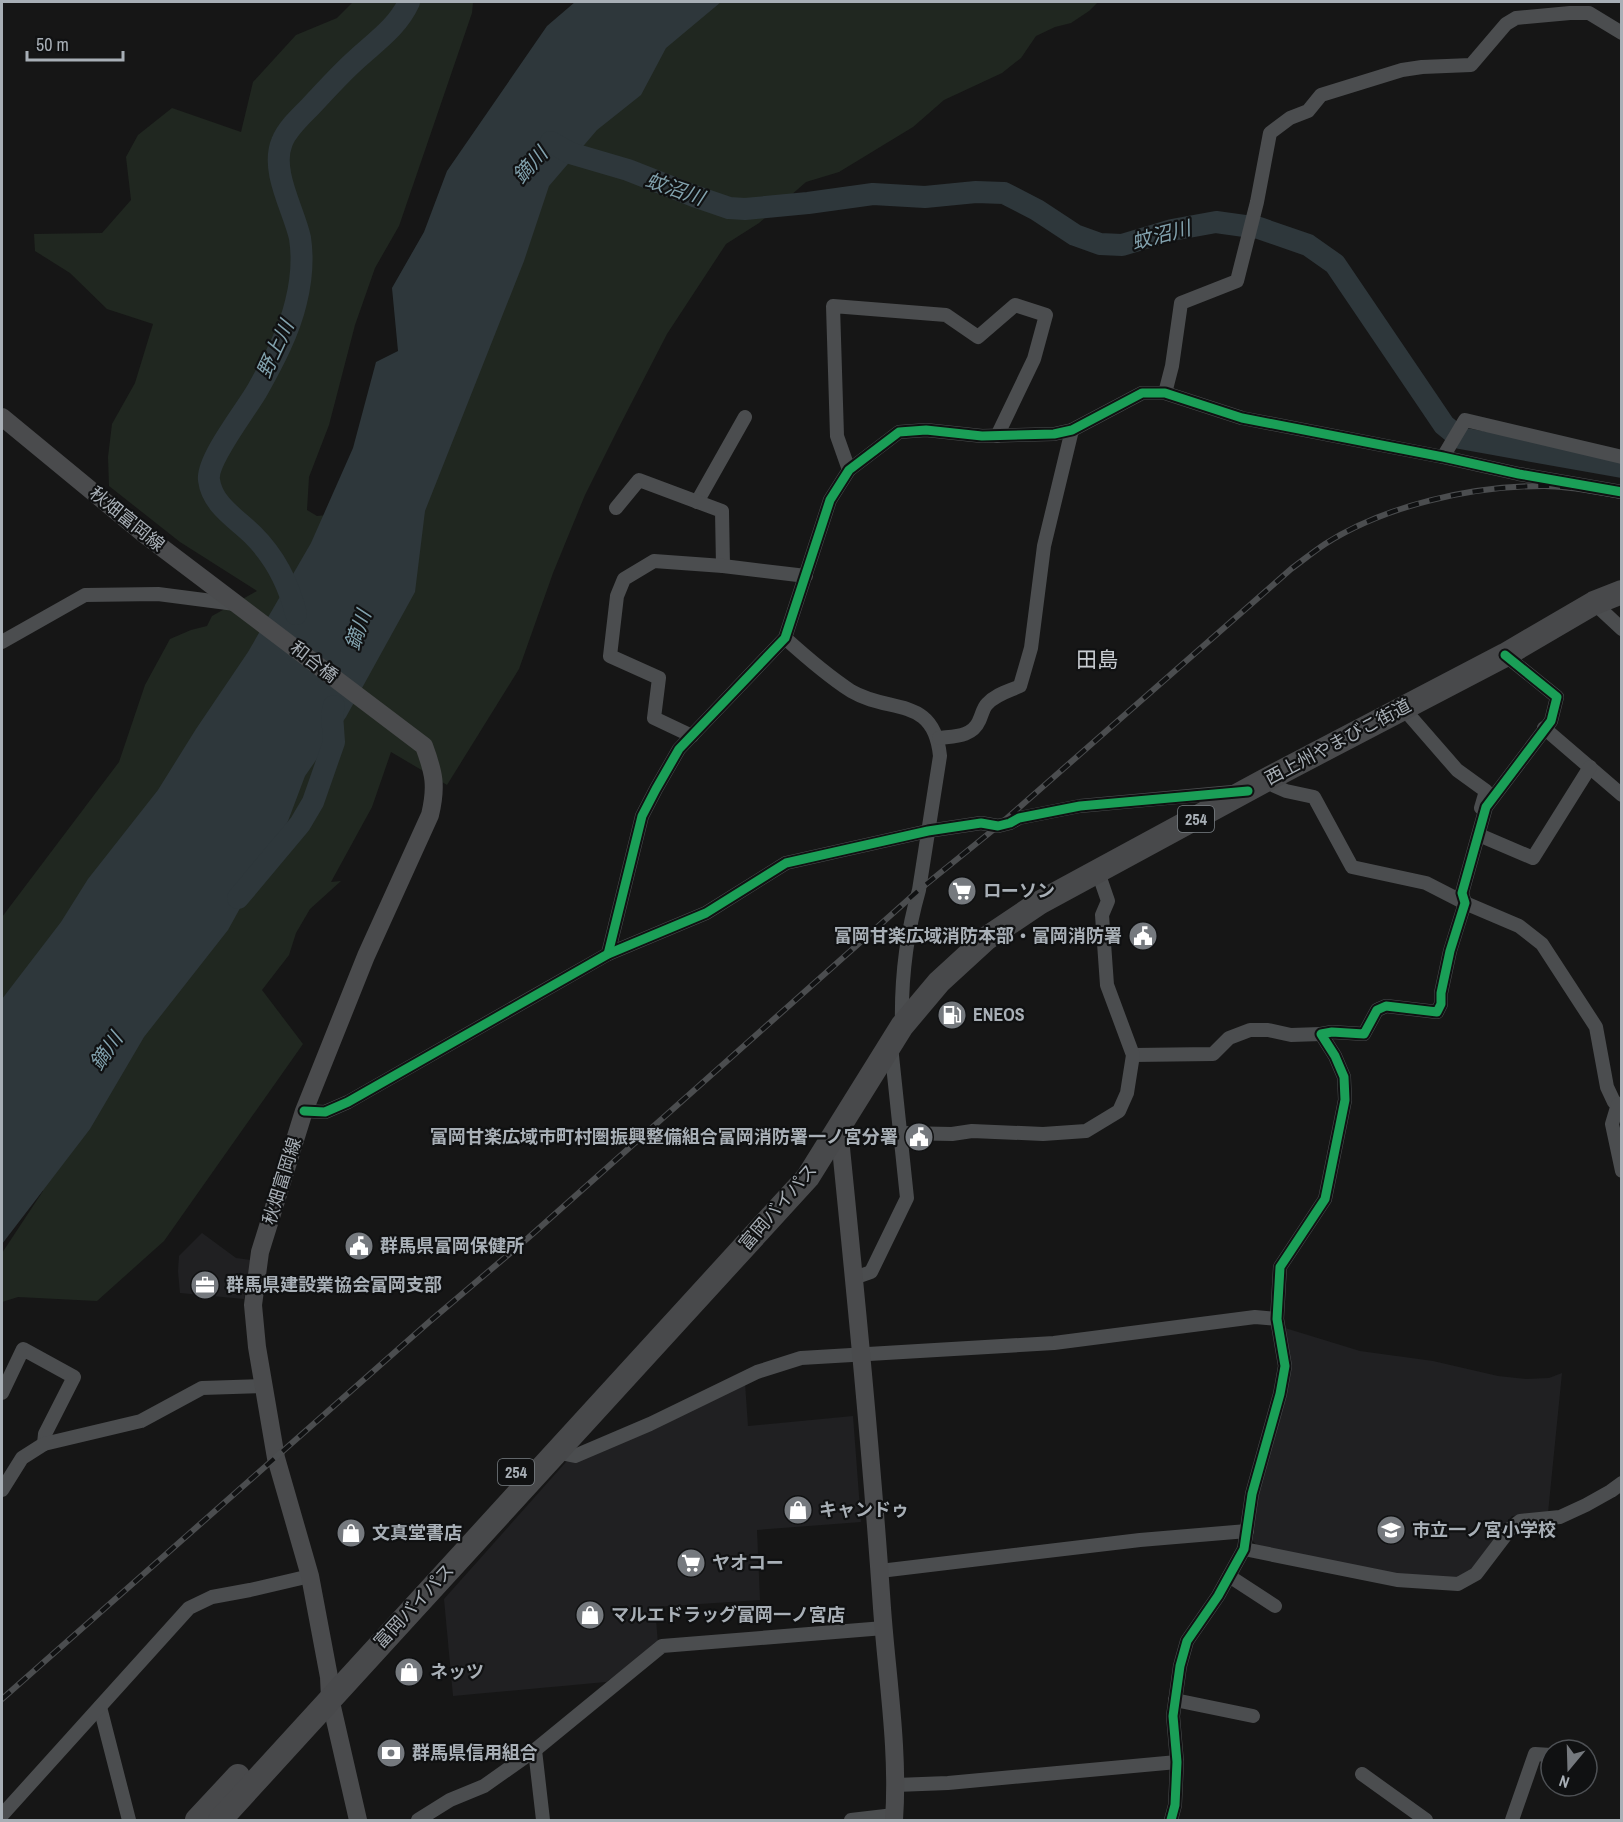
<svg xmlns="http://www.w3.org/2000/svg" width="1623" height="1822" viewBox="0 0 1623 1822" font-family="'Archivo Narrow','Noto Sans JP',sans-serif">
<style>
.built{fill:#202022}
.green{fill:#202720}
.water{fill:#2e373b}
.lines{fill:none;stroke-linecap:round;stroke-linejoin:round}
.river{stroke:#2e373b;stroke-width:22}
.street{stroke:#4b4d4f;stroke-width:14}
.secondary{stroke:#4a4b4d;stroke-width:18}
.highway{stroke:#48494b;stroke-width:24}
.rail-casing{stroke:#4b4d4f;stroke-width:6}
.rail{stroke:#101112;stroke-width:4;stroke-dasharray:11;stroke-linecap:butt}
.cycleway-casing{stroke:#101112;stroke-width:13}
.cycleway{stroke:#1a9f57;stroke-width:9}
.labels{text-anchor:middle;stroke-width:4.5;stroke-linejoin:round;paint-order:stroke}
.shield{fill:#101112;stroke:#7a8085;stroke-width:1.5}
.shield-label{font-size:16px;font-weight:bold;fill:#a8afb6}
.street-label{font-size:18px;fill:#a8afb6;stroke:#101112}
.poi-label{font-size:18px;font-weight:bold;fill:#a8afb6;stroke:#101112;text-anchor:start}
.water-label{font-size:20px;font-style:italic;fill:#82a2ae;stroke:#101112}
.quarter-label{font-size:21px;fill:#c9cdd2;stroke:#101112}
</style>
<rect width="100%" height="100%" fill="#161616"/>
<g class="built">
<path d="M202 1233 236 1258 251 1260 244 1299 180 1293 178 1271 179 1256Z"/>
<path d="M1285 1328 1360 1351 1433 1361 1498 1376 1526 1379 1549 1378 1562 1373 1548 1513 1512 1516 1471 1570 1454 1578 1396 1576 1256 1545 1250 1537Z"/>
<path d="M745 1383 748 1426 853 1416 861 1522 757 1530 760 1600 655 1607 658 1644 606 1682 453 1696 444 1599 566 1462Z"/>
</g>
<path class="green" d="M353 2H473L472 13 399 226 375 268 355 325 329 425 309 477 307 510 317 516 328 515 375 430 678 2H1098L1089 11 1071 23 1055 27 1036 36 1021 58 1002 73 944 100 913 127 839 172 806 182 759 223 726 244 667 334 618 429 585 495 553 573 519 669 447 785 391 752 372 807 331 882 341 881 310 909 296 933 289 955 262 990 303 1044 164 1241 97 1301 18 1297 2 1302V1253L43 1191 2 1175V917L119 762 145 685 170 639 191 630 207 626 212 616 257 591 180 542 109 486 108 457 112 424 135 383 153 324 107 309 70 273 35 251 34 234 102 233 131 200 126 157 138 135 172 108 241 132 253 82 296 35 337 18Z"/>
<path class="water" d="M575 2H721L666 48 641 95 597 130 549 186 524 261 425 511 415 592 346 717 305 776 288 821 228 930 144 1037 90 1129 2 1244V999L61 922 88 879 158 790 196 729 248 652 311 543 353 448 376 362 398 351 392 288 424 232 447 171 547 26Z"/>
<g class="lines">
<g class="river">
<path d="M551 142 570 153 628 170 694 196 729 208 745 209 808 203 873 194 925 197 976 192 1004 193 1037 210 1075 235 1100 244 1122 245 1172 230 1216 222 1259 228 1308 245 1335 264 1444 425 1460 438 1622 467"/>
<path d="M296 614C289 585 275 557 253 535 237 519 212 505 209 480 206 460 247 409 258 389 273 362 289 332 296 302 301 282 303 258 300 238 294 210 270 171 282 142 287 129 300 117 310 107 326 90 341 73 358 58 378 40 398 26 409 2"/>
<path d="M238 898 300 824 313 802 334 742 332 714 334 706"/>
</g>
<g class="street">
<path d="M1165 393 1172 366 1181 303 1237 281 1257 202 1270 133 1290 118 1308 111 1321 95 1402 70 1422 67 1471 65 1506 24 1516 18 1570 13H1589L1622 33"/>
<path d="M1443 457 1465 420 1622 457"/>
<path d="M849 470 837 436 833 306 946 315 978 337 1015 305 1046 315 1034 359 997 436"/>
<path d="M697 502 745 417"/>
<path d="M616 508 639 480 722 511 723 566"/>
<path d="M1594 603 1622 629"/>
<path d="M785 638C806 657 828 676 851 691 890 714 934 695 940 756L919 890C907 932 901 981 902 1025"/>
<path d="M2 642 85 595 158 594 235 604"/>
<path d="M1403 708 1457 770 1486 791 1481 808"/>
<path d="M1544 728 1622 795"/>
<path d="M692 736 654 718 659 678 610 656 617 596 624 579 654 561 723 566 806 576"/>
<path d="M939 738C954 736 972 737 979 721 982 715 983 708 987 704 996 694 1009 691 1020 686L1031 648 1044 546 1072 430"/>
<path d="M1264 781 1286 791 1314 797 1352 867 1426 883 1465 903 1519 926 1542 944 1596 1027 1607 1087 1614 1102 1622 1105"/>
<path d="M1479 835 1533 858 1590 767"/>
<path d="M608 954 642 816 656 789 679 749 785 638 830 500 849 470 899 432 926 430 982 436 1054 434 1072 430 1142 393H1165L1242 418 1443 457 1519 474 1622 492"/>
<path d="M1133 1055 1213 1054 1229 1038 1250 1030H1268L1291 1035 1321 1034"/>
<path d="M1618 1104 1612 1124 1622 1171"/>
<path d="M304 1111 325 1112 348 1102 608 954 706 913 786 863 928 831 981 823 998 826 1010 823 1019 818 1080 806 1232 792"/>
<path d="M901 1133 952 1134 972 1131 1043 1134 1086 1131 1119 1111 1127 1093 1133 1055 1107 985 1102 915 1108 901 1098 872"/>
<path d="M854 1278 871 1272 907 1198 891 1046"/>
<path d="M2 1393 23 1349 74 1377 45 1434 44 1444"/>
<path d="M555 1452 575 1456 650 1424 757 1372 801 1358 1054 1343 1255 1317 1277 1319"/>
<path d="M2 1490 22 1458 44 1444 141 1421 202 1388 263 1386"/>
<path d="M1244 1549 1397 1580 1458 1584 1476 1574 1511 1528 1520 1521 1560 1517 1586 1505 1611 1491 1622 1483"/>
<path d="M880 1571 1140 1540 1247 1531"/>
<path d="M1229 1576 1275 1606"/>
<path d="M1175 1700 1253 1716"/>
<path d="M100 1707 129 1820"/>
<path d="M535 1750 543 1820"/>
<path d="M1362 1774 1426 1820"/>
<path d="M896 1785 948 1783 1177 1762"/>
<path d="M2 1815 189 1608 212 1597 250 1590 310 1576"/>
<path d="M418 1820 450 1800 484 1786 535 1750 662 1646 884 1628"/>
<path d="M851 1820 894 1815"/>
<path d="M1171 1820 1175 1805 1177 1762 1173 1716 1180 1666 1187 1641 1218 1596 1244 1549 1252 1494 1280 1394 1285 1366 1277 1319 1280 1267 1325 1199 1345 1100 1344 1077 1335 1056 1321 1034 1332 1032 1364 1034 1377 1010 1386 1006 1437 1012 1441 1004V993L1450 951 1465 903 1462 893 1486 807 1551 721 1557 697 1505 655"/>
<path d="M1512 1820 1535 1754 1551 1755"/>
</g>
<g class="secondary">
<path d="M2 417 144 534 424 746C434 773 437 786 430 815L366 956 304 1111 260 1252 253 1305 257 1347 276 1458 310 1576 329 1677 330 1698 358 1820"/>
<path d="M839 1128C855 1288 871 1447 882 1608 887 1678 899 1750 894 1820"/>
</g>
<g class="highway">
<path d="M197 1820 238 1776"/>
<path d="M220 1820 808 1177 902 1026 939 982 987 938 1039 903 1264 781 1505 655 1594 603 1622 592"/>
</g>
<g class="rail-casing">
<path id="rail" d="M2 1699 429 1322 528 1238 919 890 998 826 1291 569C1302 561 1313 552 1325 544 1386 505 1472 486 1544 486 1570 486 1596 492 1622 496"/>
</g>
<use href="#rail" class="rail"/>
<g class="cycleway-casing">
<g id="cycleway">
<path d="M608 954 642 816 656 789 679 749 785 638 830 500 849 470 899 432 926 430 982 436 1054 434 1072 430 1142 393H1165L1242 418 1443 457 1519 474 1622 492"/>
<path d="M304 1111 325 1112 348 1102 608 954 706 913 786 863 928 831 981 823 998 826 1010 823 1019 818 1080 806 1248 791"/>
<path d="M1171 1820 1175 1805 1177 1762 1173 1716 1180 1666 1187 1641 1218 1596 1244 1549 1252 1494 1280 1394 1285 1366 1277 1319 1280 1267 1325 1199 1345 1100 1344 1077 1335 1056 1321 1034 1332 1032 1364 1034 1377 1010 1386 1006 1437 1012 1441 1004V993L1450 951 1465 903 1462 893 1486 807 1551 721 1557 697 1505 655"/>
</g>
</g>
<use href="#cycleway" class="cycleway"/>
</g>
<defs>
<g id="supermarket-disc" transform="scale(1.5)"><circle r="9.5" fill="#75797e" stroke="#101112"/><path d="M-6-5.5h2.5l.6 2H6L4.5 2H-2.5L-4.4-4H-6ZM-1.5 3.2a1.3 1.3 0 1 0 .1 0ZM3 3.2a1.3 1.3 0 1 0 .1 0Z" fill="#fff"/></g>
<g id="civic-disc" transform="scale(1.5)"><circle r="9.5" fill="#75797e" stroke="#101112"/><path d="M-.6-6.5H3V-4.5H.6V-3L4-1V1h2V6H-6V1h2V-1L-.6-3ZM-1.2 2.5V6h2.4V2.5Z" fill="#fff"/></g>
<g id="fuel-disc" transform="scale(1.5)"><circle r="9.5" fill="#75797e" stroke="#101112"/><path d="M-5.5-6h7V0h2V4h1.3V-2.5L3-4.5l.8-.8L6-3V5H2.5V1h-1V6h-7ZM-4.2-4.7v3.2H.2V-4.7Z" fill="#fff"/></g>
<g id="office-disc" transform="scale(1.5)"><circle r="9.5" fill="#75797e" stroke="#101112"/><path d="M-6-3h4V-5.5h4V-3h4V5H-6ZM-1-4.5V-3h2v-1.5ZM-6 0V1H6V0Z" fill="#fff"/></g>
<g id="shop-disc" transform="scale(1.5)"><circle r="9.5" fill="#75797e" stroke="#101112"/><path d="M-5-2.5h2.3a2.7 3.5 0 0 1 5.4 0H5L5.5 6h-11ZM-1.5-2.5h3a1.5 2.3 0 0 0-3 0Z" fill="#fff"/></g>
<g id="school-disc" transform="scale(1.5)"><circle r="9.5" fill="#75797e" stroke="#101112"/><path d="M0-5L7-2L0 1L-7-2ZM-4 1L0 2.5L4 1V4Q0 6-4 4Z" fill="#fff"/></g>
<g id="bank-disc" transform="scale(1.5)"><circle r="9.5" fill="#75797e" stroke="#101112"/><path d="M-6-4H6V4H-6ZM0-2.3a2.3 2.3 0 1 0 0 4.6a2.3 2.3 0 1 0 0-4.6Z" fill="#fff"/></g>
</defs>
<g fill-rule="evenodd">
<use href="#supermarket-disc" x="962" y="891"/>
<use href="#civic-disc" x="1143" y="936"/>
<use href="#fuel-disc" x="952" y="1015"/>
<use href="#civic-disc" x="919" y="1137"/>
<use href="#civic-disc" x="359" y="1246"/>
<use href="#office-disc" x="205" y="1285"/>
<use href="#shop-disc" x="798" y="1510"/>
<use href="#school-disc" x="1391" y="1530"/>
<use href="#shop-disc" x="351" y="1533"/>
<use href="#supermarket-disc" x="691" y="1563"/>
<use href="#shop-disc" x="590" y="1615"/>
<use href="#shop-disc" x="409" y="1672"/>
<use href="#bank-disc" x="391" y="1753"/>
</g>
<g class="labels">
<g class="shield">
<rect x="1178" y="806" width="36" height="26" rx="4.5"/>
<rect x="498" y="1459" width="36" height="26" rx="4.5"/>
</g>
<g class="shield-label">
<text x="1196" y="825">254</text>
<text x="516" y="1478">254</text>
</g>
<g class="street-label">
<text transform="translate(127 519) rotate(39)" y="6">秋畑富岡線</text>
<text transform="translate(314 662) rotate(38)" y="6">和合橋</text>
<text transform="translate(1338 742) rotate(-28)" y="6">西上州やまびこ街道</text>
<text transform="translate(282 1181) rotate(-73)" y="6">秋畑富岡線</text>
<text transform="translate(778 1207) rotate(-49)" y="6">富岡バイパス</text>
<text transform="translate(414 1606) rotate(-47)" y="6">富岡バイパス</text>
</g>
<g class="poi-label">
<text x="983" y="897">ローソン</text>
<text x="1122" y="942" text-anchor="end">富岡甘楽広域消防本部・富岡消防署</text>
<text x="973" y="1021">ENEOS</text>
<text x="898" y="1143" text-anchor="end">富岡甘楽広域市町村圏振興整備組合富岡消防署一ノ宮分署</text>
<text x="380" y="1252">群馬県富岡保健所</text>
<text x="226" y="1291">群馬県建設業協会富岡支部</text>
<text x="819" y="1516">キャンドゥ</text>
<text x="1412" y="1536">市立一ノ宮小学校</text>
<text x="372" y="1539">文真堂書店</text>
<text x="712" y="1569">ヤオコー</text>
<text x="611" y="1621">マルエドラッグ富岡一ノ宮店</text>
<text x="430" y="1678">ネッツ</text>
<text x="412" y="1759">群馬県信用組合</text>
</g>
<g class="water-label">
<text transform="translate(530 165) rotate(-48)" y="7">鏑川</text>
<text transform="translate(675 189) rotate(19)" y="7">蚊沼川</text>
<text transform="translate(1161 235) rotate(-15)" y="7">蚊沼川</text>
<text transform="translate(275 349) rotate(-65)" y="7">野上川</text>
<text transform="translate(358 630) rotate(-71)" y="7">鏑川</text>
<text transform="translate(106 1051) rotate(-55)" y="7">鏑川</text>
</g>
<g class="quarter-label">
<text x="1097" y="667">田島</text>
</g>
</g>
<rect width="1623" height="1822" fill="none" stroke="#a8afb6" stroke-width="6"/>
<g transform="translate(1569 1768) rotate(199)"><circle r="28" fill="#101112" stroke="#4d5054" stroke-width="1.5"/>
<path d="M0-4.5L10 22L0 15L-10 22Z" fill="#75797e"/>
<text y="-9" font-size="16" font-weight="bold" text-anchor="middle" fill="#a8afb6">N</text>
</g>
<path d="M27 51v9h96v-9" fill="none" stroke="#a8afb6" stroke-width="3"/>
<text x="36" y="51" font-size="18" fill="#a8afb6" stroke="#101112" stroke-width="4.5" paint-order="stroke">50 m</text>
</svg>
